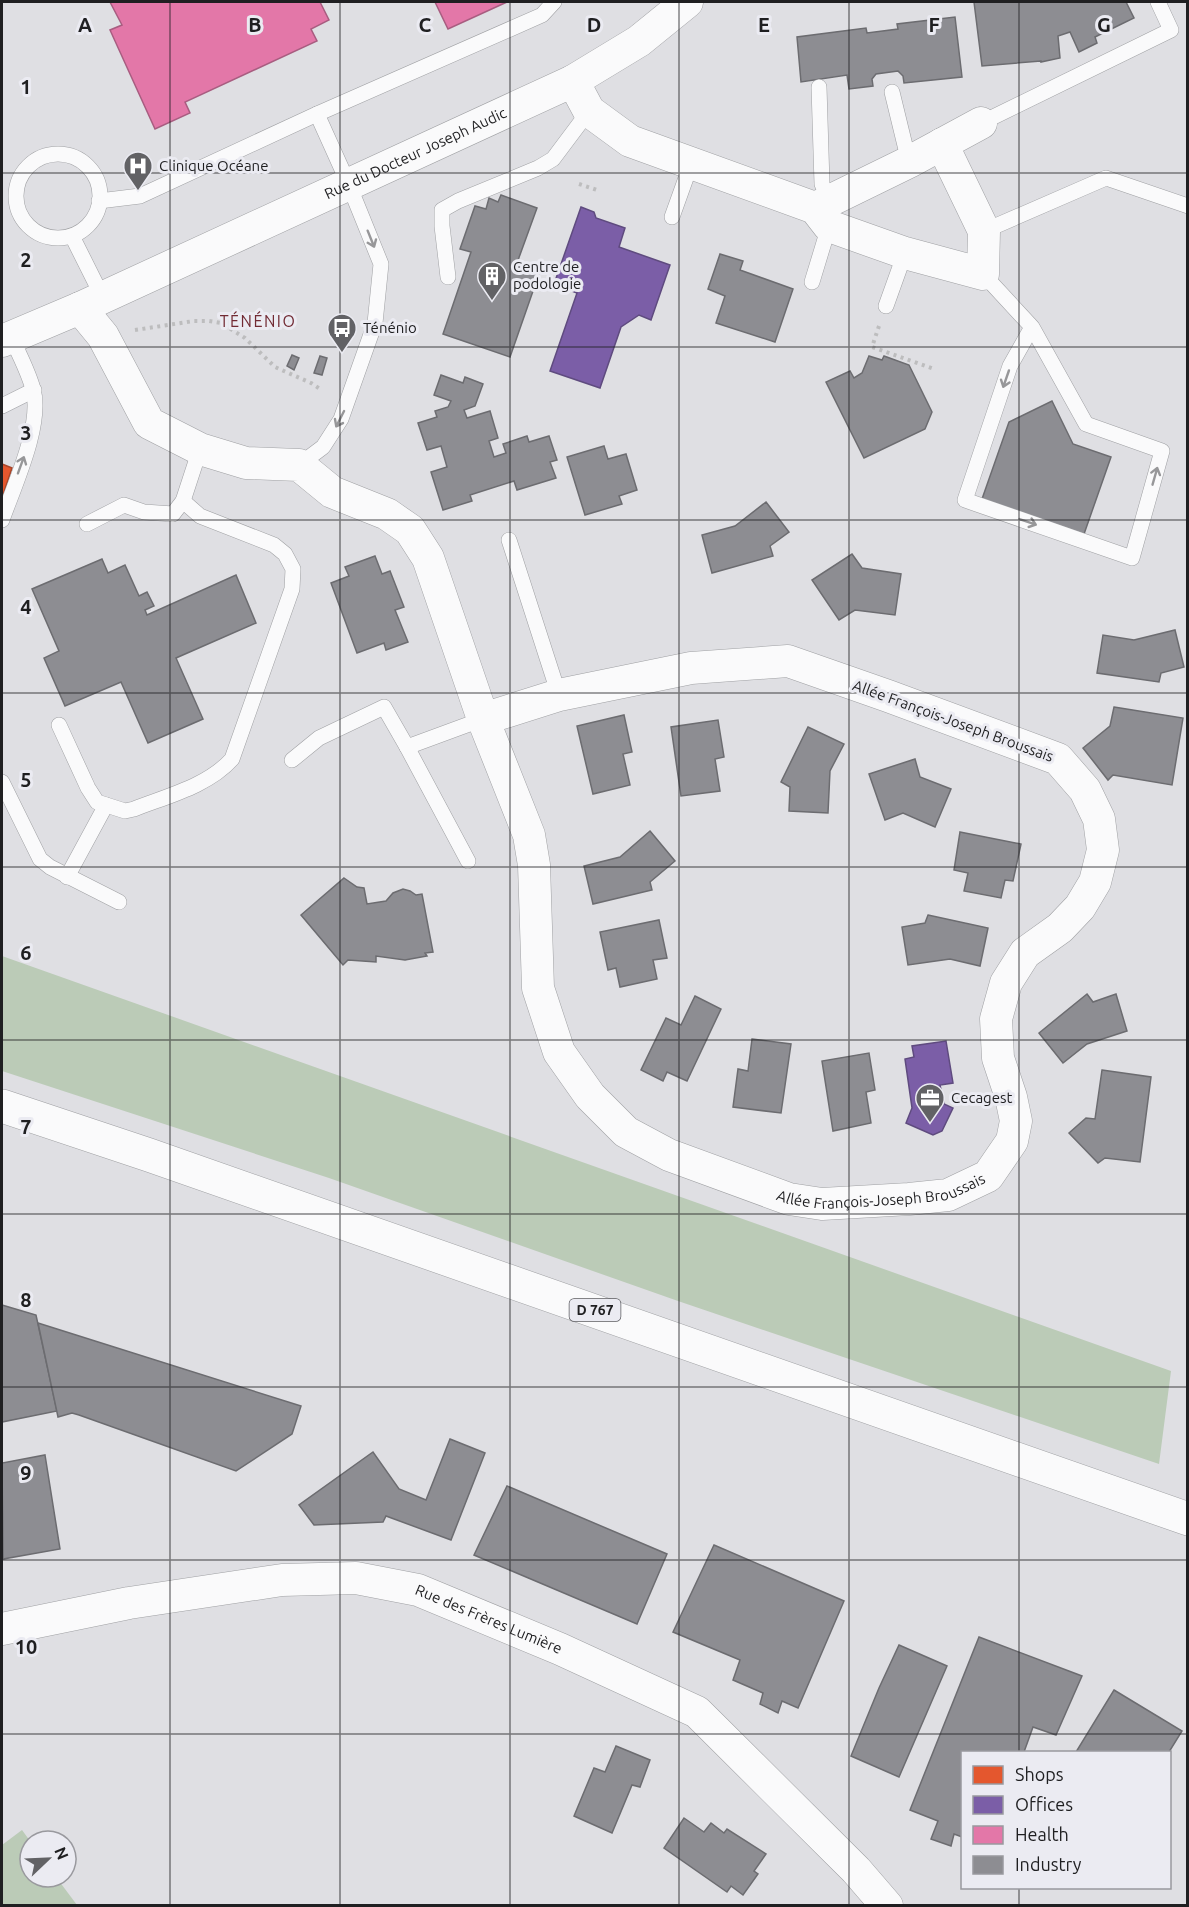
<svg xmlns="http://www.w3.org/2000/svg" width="1189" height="1907" viewBox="0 0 1189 1907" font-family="Ubuntu,sans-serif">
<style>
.green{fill:#bbcbb7}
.shops{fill:#e4572e;stroke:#a9462a;stroke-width:1.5}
.offices{fill:#7b5ea7;stroke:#5f4b7f;stroke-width:1.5}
.health{fill:#e377a8;stroke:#a85d80;stroke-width:1.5}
.industry{fill:#8d8d92;stroke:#6c6c70;stroke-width:1.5}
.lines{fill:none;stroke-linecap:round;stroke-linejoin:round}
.service-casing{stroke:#9fa0a3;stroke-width:16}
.minor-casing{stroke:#9fa0a3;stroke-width:33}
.primary-casing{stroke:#9fa0a3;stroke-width:34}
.path{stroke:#bdbdbe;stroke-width:4;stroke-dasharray:3 4.5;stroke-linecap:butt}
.service{stroke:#fafafb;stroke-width:15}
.minor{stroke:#fafafb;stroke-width:32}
.primary{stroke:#fafafb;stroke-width:33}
.oneway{stroke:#979799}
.grid{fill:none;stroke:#1f1f21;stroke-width:1.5;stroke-opacity:0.55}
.labels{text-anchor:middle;stroke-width:6;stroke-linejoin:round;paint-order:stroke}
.shield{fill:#ebebf2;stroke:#5c5c60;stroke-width:1.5}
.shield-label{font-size:14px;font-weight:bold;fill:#1f1f21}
.street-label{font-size:15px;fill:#1f1f21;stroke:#ebebf2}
.poi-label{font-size:15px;fill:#1f1f21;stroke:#ebebf2;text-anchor:start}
.neighbourhood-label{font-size:16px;letter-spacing:1.5px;fill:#712a33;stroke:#ebebf2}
.grid-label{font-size:20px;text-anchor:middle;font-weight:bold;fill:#1f1f21;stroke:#ebebf2;stroke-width:6;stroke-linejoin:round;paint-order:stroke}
</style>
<rect width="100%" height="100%" fill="#dfdfe3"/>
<g class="green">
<path d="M2 956 1171 1371 1159 1464 678 1301 329 1178 2 1071Z"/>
<path d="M22 1830 30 1841V1877H56L77 1905H2V1845Z"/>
</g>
<path class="shops" d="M2 464 12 468 2 498Z"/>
<g class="offices">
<path d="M581 207 594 212 596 218 625 228 619 247 670 265 651 320 639 315 621 327 600 388 550 371 577 293 554 284Z"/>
<path d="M946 1041 953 1083 940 1085 944 1104 953 1108 942 1131 933 1135 906 1123 912 1108 905 1059 914 1057 912 1046Z"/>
</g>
<g class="health">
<path d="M110 2H320L329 20 311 29 317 41 185 102 190 113 155 129 110 30 122 25Z"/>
<path d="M435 2H507L448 29Z"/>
</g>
<g class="industry">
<path d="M974 2H1126L1134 18 1095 37 1097 43 1079 52 1070 32 1058 36 1060 58 1041 62V61L982 66Z"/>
<path d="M955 17 962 77 904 83 903 76 898 71 876 74 872 79 873 86 849 89 847 75 801 82 797 37 866 28 867 33 898 29 897 24Z"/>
<path d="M501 195 537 208 517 263 540 271 510 357 443 334 471 252 460 249 475 206 486 209 489 198 498 202Z"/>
<path d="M720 254 743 261 740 270 793 289 775 342 716 323 725 296 708 289Z"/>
<path d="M292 355 299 358 294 370 287 366Z"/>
<path d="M320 356 327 358 322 375 314 373Z"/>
<path d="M869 356 882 360 884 356 909 365 932 412 925 429 864 458 826 382 850 371 854 378 862 373Z"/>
<path d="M441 375 463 383 465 377 483 384 475 406 464 410 467 418 490 411 498 438 489 441 494 457 506 453 503 444 527 436 529 442 549 436 557 460 550 462 556 478 517 490 514 481 470 495 472 501 443 510 431 472 447 467 441 446 427 450 418 423 437 417 435 411 448 407 451 401 434 395Z"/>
<path d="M1052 401 1073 444 1111 457 1084 534 982 499 1009 422Z"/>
<path d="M604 446 608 459 626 454 637 490 619 496 622 504 585 515 567 457Z"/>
<path d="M766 502 789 532 770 546 773 556 712 573 702 535 735 526Z"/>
<path d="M852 554 862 568 901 574 895 615 855 610 839 620 812 580Z"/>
<path d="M375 556 382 574 390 571 404 607 395 610 408 642 386 650 384 643 357 653 331 583 349 576 345 567Z"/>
<path d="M102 559 108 573 125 565 139 596 147 592 154 606 145 610 147 615 236 575 256 623 176 658 203 719 148 743 121 682 65 706 44 658 59 651 32 589Z"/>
<path d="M1175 630 1184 667 1161 673 1159 682 1097 673 1103 635 1134 640Z"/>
<path d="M1114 707 1183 718 1172 785 1113 775 1108 780 1083 748 1110 726Z"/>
<path d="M624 715 632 752 623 754 630 785 593 794 577 726Z"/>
<path d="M718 720 724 757 715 759 720 791 681 796 671 727Z"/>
<path d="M808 727 844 744 830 771 828 813 789 811 790 787 781 782Z"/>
<path d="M915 759 920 777 951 789 935 827 903 813 885 820 869 774Z"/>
<path d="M650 831 675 861 650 882 652 890 593 904 584 866 620 857Z"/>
<path d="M960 832 1021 844 1013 881 1005 880 1001 898 964 891 968 873 954 870Z"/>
<path d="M344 878 357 887 364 888 367 904 386 901 393 893 403 889 410 891 416 895 422 894 433 952 425 953 427 956 405 960 376 956V962L348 960 343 965 301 915Z"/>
<path d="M928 915 988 928 980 966 950 959 908 965 902 927 925 923Z"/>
<path d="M659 920 667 958 653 960 657 979 620 987 616 968 608 970 600 932Z"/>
<path d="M1087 994 1093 1002 1116 994 1127 1031 1087 1044 1063 1063 1039 1033Z"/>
<path d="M695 996 721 1009 687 1081 667 1072 663 1081 641 1070 666 1018 681 1025Z"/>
<path d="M752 1039 791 1044 781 1113 733 1107 738 1069 748 1071Z"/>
<path d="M869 1053 875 1090 866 1092 871 1123 833 1131 822 1061Z"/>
<path d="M1102 1070 1151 1077 1140 1162 1105 1158 1098 1163 1069 1133 1086 1118 1095 1119Z"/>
<path d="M2 1305 36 1315 57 1411 2 1422Z"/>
<path d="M38 1323 301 1406 292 1434 236 1471 79 1415 72 1413 58 1417Z"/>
<path d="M450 1439 485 1453 451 1540 386 1516 383 1522 314 1525 299 1505 373 1452 399 1489 426 1500Z"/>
<path d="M45 1455 60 1549 3 1559 2 1463Z"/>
<path d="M507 1486 667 1554 637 1624 474 1555Z"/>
<path d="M714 1545 844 1601 798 1708 782 1701 778 1713 760 1704 763 1693 733 1680 740 1660 673 1632Z"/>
<path d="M979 1637 1082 1676 1056 1735 1033 1727 1024 1752H962V1837L954 1834 951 1846 931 1839 938 1821 910 1810Z"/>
<path d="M899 1645 947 1666 899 1777 851 1756 879 1688Z"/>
<path d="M1114 1690 1182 1731 1169 1752H1076Z"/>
<path d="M616 1746 650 1760 640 1787 632 1785 612 1833 574 1816 594 1768 605 1772Z"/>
<path d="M684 1818 704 1832 711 1823 724 1833 727 1829 766 1854 754 1871 758 1874 743 1895 731 1886 727 1892 664 1848Z"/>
</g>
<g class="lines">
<g class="service-casing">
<g id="service">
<path d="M819 87 822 184 829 201"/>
<path d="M892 92 909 162"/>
<path d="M981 123 1171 30 1158 2"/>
<circle cx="58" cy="196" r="42"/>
<path d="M99 201 140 196 317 114 542 15 554 2"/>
<path d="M672 217 691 164"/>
<path d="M984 231 1106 178 1188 206"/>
<path d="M72 236 103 298"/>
<path d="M983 274 1032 327 1086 424 1162 451 1132 558 965 500 1010 366 1032 327"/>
<path d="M448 277 442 226V210L458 201 538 168 553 159 589 111"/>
<path d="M812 282 829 226"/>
<path d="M886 306 905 253"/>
<path d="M2 406 34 390"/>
<path d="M299 465 323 447 341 419 375 323 381 264 349 185 317 114"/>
<path d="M2 520C14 486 43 424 33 389 28 371 19 354 11 337"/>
<path d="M87 524 124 505 144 512 173 514 183 501 200 449"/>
<path d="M509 540 559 695"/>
<path d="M59 725 88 788 97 802 125 811 134 809C167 796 208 786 232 759L292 589 293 569 285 554 274 545 200 516 183 501"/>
<path d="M407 747 468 861"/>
<path d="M292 760 319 738 384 707 407 747 483 719"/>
<path d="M2 782 40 859 50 867 119 902"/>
<path d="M67 877 106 805"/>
</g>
</g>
<g class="minor-casing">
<g id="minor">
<path d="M573 81 639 41 687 2"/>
<path d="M815 208 909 162 981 123"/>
<path id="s1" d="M80 308 103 336 149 423 200 449 246 463 299 465 332 492 387 514 410 530 428 558 483 719 529 835 534 865 538 988 559 1052 590 1096 626 1132 669 1155 789 1199 822 1204 909 1199 948 1195 988 1176 1012 1141 1016 1121 1011 1097 998 1058 996 1019 1006 983 1025 953 1060 928 1080 907 1095 882 1103 850 1099 819 1085 790 1058 759 888 696 788 661 691 668 559 695 483 719"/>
<path id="s2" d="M2 341 80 308 573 81 589 111 630 141 815 208 829 226 905 253 983 274 984 231 942 144"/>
<path id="s3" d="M2 1629 129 1603 282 1580 356 1578 418 1590 560 1649 697 1712 856 1870 887 1906"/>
</g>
</g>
<g class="primary-casing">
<path id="primary" d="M2 1106 149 1155 1188 1519"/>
</g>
<g class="path">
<path d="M579 184 600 191"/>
<path d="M879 326 872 347 934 369"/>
<path d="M135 330 194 321H209L221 323 245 338 275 367 311 383 320 389"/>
</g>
<use href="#service" class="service"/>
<use href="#minor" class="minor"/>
<use href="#primary" class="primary"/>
</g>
<defs><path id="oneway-shaft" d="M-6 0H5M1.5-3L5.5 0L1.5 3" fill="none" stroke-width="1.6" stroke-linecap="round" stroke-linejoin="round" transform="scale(1.5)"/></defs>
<g class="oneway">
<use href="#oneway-shaft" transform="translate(371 239) rotate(68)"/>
<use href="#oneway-shaft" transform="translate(1006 379) rotate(109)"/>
<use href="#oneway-shaft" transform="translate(340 419) rotate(117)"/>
<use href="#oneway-shaft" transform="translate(21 465) rotate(-70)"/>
<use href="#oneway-shaft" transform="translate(1155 476) rotate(-74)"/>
<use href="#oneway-shaft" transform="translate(1028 522) rotate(19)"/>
</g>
<path class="grid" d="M170 2V1906M340 2V1906M510 2V1906M679 2V1906M849 2V1906M1019 2V1752M2 173H1188M2 347H1188M2 520H1188M2 693H1188M2 867H1188M2 1040H1188M2 1214H1188M2 1387H1188M2 1560H1188M2 1734H1188M1019 1888V1906"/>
<defs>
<g id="hospital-pin" transform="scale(1.5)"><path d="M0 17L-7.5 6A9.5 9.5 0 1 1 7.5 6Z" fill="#626265" stroke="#ebebf2"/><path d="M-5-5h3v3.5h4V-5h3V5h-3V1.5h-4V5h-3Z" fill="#fff"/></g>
<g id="building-pin" transform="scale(1.5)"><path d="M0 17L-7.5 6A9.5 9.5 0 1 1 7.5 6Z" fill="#626265" stroke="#ebebf2"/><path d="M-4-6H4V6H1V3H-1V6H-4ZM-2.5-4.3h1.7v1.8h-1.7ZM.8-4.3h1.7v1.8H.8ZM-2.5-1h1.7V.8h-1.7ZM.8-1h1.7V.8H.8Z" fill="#fff"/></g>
<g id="bus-pin" transform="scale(1.5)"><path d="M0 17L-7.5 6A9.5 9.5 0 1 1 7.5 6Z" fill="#626265" stroke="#ebebf2"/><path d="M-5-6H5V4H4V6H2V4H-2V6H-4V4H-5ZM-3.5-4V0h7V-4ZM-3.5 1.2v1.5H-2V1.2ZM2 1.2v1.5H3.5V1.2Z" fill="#fff"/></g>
<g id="office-pin" transform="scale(1.5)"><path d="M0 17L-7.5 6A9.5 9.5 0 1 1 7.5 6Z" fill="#626265" stroke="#ebebf2"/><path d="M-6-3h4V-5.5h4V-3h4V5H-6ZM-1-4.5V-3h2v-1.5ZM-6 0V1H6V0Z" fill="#fff"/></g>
</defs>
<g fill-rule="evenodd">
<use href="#hospital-pin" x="138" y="166"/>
<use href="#building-pin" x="492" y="276"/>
<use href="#bus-pin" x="342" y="328"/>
<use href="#office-pin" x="930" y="1098"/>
</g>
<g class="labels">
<rect class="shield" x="569.5" y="1299" width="51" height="22" rx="4.5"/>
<g class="shield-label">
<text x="595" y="1315">D 767</text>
</g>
<g class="street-label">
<text dy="5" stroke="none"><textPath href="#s2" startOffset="454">Rue du Docteur Joseph Audic</textPath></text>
<text transform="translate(953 721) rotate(20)" y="5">Allée François-Joseph Broussais</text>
<text dy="5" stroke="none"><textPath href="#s1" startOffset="1347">Allée François-Joseph Broussais</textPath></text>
<text dy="5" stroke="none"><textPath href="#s3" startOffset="498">Rue des Frères Lumière</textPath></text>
</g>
<g class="poi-label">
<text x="159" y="171">Clinique Océane</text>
<text x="513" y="272">Centre de<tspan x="513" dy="17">podologie</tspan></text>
<text x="363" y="333">Ténénio</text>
<text x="951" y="1103">Cecagest</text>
</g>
<g class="neighbourhood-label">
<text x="258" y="327">TÉNÉNIO</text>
</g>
</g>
<g class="grid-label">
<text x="85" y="32">A</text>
<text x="255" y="32">B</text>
<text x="425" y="32">C</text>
<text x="594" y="32">D</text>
<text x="764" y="32">E</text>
<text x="934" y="32">F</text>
<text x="1104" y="32">G</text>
<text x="26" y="94">1</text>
<text x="26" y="267">2</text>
<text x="26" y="440">3</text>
<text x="26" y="614">4</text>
<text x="26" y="787">5</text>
<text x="26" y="960">6</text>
<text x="26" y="1134">7</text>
<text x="26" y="1307">8</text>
<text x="26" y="1480">9</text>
<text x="26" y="1654">10</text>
</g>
<rect width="1189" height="1907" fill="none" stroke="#1f1f21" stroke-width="6"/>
<rect x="961" y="1751" width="210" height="138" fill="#ebebf2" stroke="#99999e" stroke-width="1.5"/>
<rect x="973" y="1766" width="30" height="18" fill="#e4572e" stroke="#99999e" stroke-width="1.5"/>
<text x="1015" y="1781" font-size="18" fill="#1f1f21">Shops</text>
<rect x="973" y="1796" width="30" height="18" fill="#7b5ea7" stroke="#99999e" stroke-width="1.5"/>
<text x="1015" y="1811" font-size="18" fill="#1f1f21">Offices</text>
<rect x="973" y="1826" width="30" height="18" fill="#e377a8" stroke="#99999e" stroke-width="1.5"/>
<text x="1015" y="1841" font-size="18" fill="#1f1f21">Health</text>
<rect x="973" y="1856" width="30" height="18" fill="#8d8d92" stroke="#99999e" stroke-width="1.5"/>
<text x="1015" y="1871" font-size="18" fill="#1f1f21">Industry</text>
<g transform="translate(48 1859) rotate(67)"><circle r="28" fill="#ebebf2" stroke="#99999e" stroke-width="1.5"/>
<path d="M0-4.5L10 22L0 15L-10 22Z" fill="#626265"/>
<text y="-9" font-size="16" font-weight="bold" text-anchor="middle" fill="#1f1f21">N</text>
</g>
</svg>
